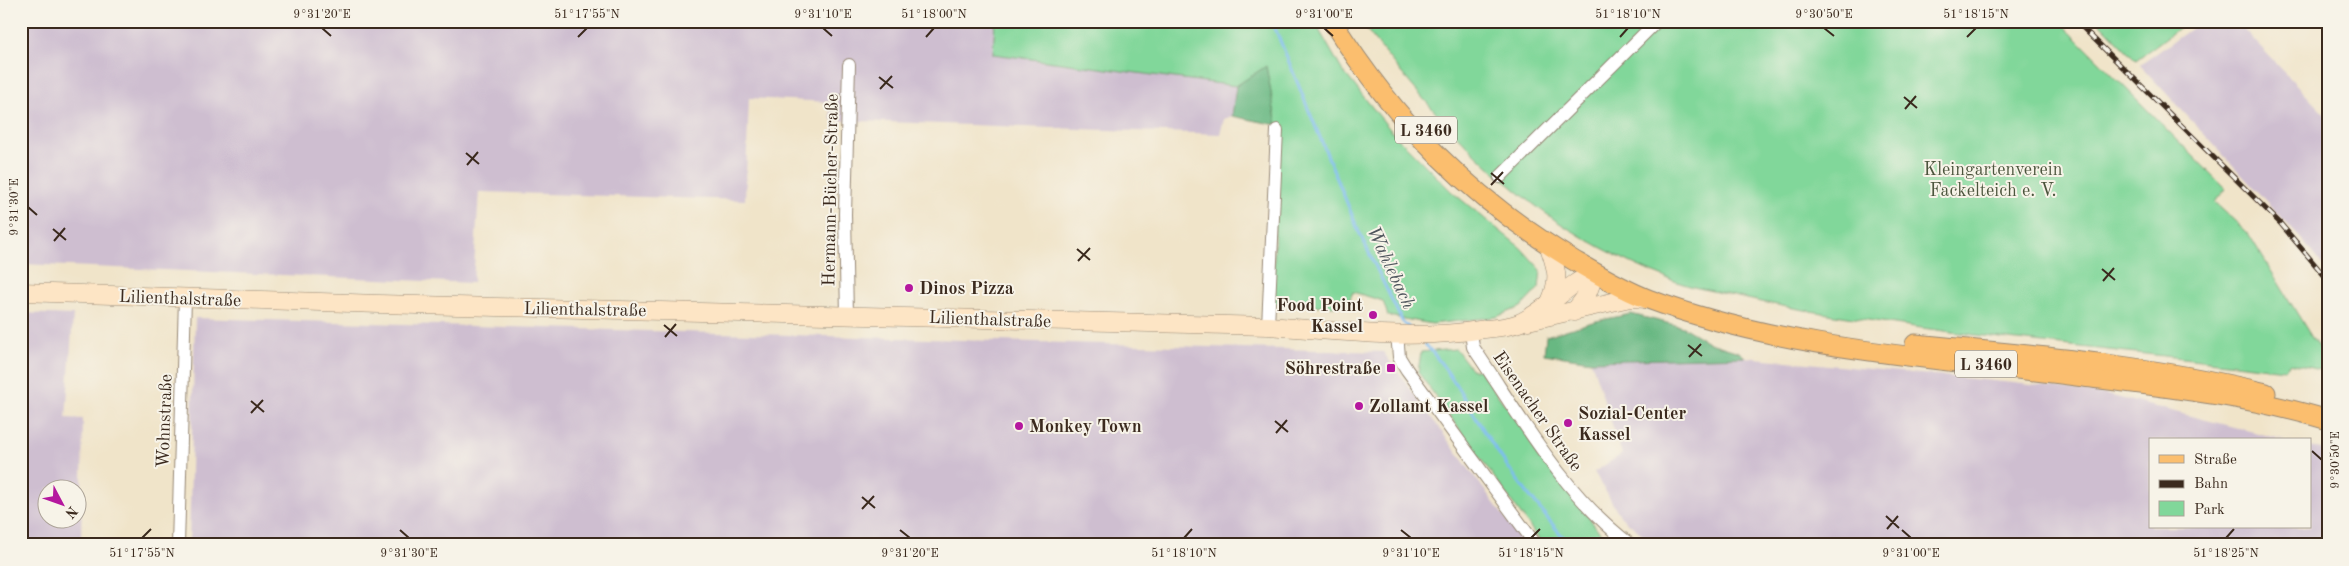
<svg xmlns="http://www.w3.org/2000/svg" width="2349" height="566" viewBox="0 0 2349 566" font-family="'Old Standard TT',serif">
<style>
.industrial{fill:#cebed0;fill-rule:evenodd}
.green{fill:#81d79a;stroke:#5e805c}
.forest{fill:#68b882;stroke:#527150}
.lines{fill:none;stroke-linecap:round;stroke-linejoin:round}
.stream{stroke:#7dbcf1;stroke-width:3}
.street-casing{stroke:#968774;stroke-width:14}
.secondary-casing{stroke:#968774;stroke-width:19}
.primary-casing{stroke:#968774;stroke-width:21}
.street{stroke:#fff;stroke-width:12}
.secondary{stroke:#fde5c5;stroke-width:18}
.primary{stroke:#fbbe6e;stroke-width:19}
.rail-casing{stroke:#3b2a1e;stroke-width:5}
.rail{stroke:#f7f3e8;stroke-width:3;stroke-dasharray:9;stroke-linecap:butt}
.ticks{fill:none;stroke:#3b2a1e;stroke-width:2}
.poi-dot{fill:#b5179e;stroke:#f7f3e8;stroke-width:2}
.labels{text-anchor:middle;stroke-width:4;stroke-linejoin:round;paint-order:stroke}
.shield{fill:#f7f3e8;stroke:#73665b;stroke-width:1}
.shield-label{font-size:16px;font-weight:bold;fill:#3b2a1e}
.park-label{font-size:18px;fill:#4c553d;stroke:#f7f3e8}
.street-label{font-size:18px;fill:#3b2a1e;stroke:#f7f3e8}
.poi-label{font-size:18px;font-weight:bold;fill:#3b2a1e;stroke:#f7f3e8;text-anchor:start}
.water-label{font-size:19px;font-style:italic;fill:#4f565d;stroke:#f7f3e8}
.neatline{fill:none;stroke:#3b2a1e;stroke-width:2}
.ticks-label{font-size:12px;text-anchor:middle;fill:#3b2a1e}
</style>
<rect width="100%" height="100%" fill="#f7f3e8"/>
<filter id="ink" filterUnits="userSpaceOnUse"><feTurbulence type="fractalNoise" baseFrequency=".02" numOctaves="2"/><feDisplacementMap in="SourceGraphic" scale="10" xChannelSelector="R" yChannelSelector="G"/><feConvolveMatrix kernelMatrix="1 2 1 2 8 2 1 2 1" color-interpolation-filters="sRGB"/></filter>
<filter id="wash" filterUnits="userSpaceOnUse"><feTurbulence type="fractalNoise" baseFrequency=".0096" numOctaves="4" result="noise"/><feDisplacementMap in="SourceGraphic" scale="20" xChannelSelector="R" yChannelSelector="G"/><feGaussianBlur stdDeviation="1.12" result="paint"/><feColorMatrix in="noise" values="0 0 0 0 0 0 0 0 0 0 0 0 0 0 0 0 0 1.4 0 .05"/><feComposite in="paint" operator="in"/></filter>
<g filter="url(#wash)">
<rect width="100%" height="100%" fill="#f0e4c9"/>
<g class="industrial">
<path d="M21 21H995L993 54 1236 86 1232 116 1224 119 1220 134 831 120 830 102 749 98 745 200 479 192 473 283 21 264Z"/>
<path d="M2202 21H2236L2328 118V273L2302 240 2140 65Z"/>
<path d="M21 313 73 315 66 418 83 419 81 545H21ZM78 488V518H48V488Z"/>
<path d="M195 318 1383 352 1525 545H189Z"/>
<path d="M1745 357 2014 383 2104 394 2285 440H2150V527H2310V446L2328 451V545H1656L1621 517 1594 472 1622 454 1591 361Z"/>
</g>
<g class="green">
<path d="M995 21H1314L1342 70 1393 133 1452 192 1521 248 1541 270 1539 288 1521 307 1496 317 1432 324 1388 316 1383 301 1353 292 1347 306 1273 305 1277 125 1266 67 1236 86 993 54Z"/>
<path d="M1360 21H2059L2226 189 2214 202 2248 233 2328 364V372L2290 363 2284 370C2145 352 2006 342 1868 320 1820 313 1772 305 1725 294 1710 290 1694 288 1680 283 1639 269 1591 244 1555 220 1478 166 1417 95 1360 21Z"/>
<path d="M2098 21H2188L2136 60Z"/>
<path d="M1456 349 1472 370H1479L1604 538 1614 545H1543L1418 372 1421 352Z"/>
</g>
<g class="forest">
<path d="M1266 66 1277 125 1232 116 1236 86Z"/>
<path d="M1631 314 1683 327 1710 343 1739 352 1745 357 1591 361 1544 354 1546 336 1596 321Z"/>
</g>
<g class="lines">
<g class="stream">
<path d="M1272 21 1359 232 1402 321 1409 328"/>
<path d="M1422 341C1453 372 1472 415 1497 451 1519 484 1544 515 1570 545"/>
</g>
</g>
</g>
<g filter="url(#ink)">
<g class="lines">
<g class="street-casing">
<g id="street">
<path d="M1500 177 1657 21"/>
<path d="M847 316 845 214 849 65"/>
<path d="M1268 326 1277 130"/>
<path d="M1471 332 1473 347C1520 416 1563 494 1631 545"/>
<path d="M1397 333 1399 357 1407 370 1536 545"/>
<path d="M178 545 185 298"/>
</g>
</g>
<g class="secondary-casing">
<g id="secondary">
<path d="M1548 244C1556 268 1561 277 1550 302"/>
<path d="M21 292 379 304 1268 326C1340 331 1414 341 1485 329 1496 328 1509 327 1519 323 1547 311 1566 284 1595 273"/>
<path d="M1574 312 1587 295 1595 273"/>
<path d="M1528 321 1630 298 1647 299"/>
</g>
</g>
<g class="primary-casing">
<g id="primary">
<path d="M1332 21C1396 123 1470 198 1573 260 1597 274 1622 289 1648 299 1788 351 1938 358 2084 377 2166 387 2249 396 2328 420"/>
<path d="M1915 344C2033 355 2151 365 2266 393"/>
</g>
</g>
<use href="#street" class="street"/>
<use href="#secondary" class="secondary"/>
<use href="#primary" class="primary"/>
<g class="rail-casing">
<path id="rail" d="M2076 21 2280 223 2328 280"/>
</g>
<use href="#rail" class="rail"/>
</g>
</g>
<path class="ticks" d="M322 28 331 36M823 28 832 36M1324 28 1333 36M1824 28 1834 36M578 37 587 28M926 37 934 28M1620 37 1628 28M1967 37 1976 28M879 77 893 88M880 89 892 76M1904 97 1917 108M1905 109 1916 96M466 153 479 164M467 165 478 152M1491 173 1504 184M1491 185 1503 172M28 207 37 215M53 229 66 240M54 241 65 228M1077 249 1090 260M1078 261 1090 248M2102 269 2115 280M2103 281 2114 268M664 325 677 336M665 337 676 324M1688 345 1702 356M1689 357 1701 344M251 401 264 412M251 413 263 400M1275 421 1288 432M1276 433 1287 420M2312 451 2322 460M862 497 875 508M862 509 874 496M1886 516 1899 528M1887 529 1898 516M400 530 409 538M900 530 910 538M1401 530 1411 538M1902 530 1911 538M142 538 151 529M1184 538 1192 529M1531 538 1540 529M2226 538 2234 529"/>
<g class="poi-dot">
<circle cx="909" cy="288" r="5"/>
<circle cx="1373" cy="315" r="5"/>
<rect x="1386" y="363" width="10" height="10" rx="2.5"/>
<circle cx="1359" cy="406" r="5"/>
<circle cx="1568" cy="423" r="5"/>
<circle cx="1019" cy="426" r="5"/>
</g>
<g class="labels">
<g class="shield">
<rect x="1395" y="116.5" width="62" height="27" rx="4"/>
<rect x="1955" y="350.5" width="62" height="27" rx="4"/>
</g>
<g class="shield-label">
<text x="1426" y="136">L 3460</text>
<text x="1986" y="370">L 3460</text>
</g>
<g class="park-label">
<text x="1993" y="175">Kleingartenverein<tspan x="1993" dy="21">Fackelteich e. V.</tspan></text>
</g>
<g class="street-label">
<text transform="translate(830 190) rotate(-89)" y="6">Hermann-Bücher-Straße</text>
<text transform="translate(180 298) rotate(2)" y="6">Lilienthalstraße</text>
<text transform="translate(585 309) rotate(1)" y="6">Lilienthalstraße</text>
<text transform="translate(990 319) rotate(2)" y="6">Lilienthalstraße</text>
<text transform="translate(1538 411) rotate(55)" y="6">Eisenacher Straße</text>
<text transform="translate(164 421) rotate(-88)" y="6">Wohnstraße</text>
</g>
<g class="poi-label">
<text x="919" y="294">Dinos Pizza</text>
<text x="1363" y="311" text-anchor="end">Food Point<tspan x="1363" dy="21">Kassel</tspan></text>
<text x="1381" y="374" text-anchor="end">Söhrestraße</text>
<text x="1369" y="412">Zollamt Kassel</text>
<text x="1578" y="419">Sozial-Center<tspan x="1578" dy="21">Kassel</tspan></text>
<text x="1029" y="432">Monkey Town</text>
</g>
<g class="water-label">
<text transform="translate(1392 267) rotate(65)" y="7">Wahlebach</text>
</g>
</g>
<rect width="2349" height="566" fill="none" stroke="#f7f3e8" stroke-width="55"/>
<rect x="2149" y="438" width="162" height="90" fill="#f7f3e8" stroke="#aca397"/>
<rect x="2159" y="455" width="25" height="8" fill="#fbbe6e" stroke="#aca397"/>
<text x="2194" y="464" font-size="15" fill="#3b2a1e">Straße</text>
<rect x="2159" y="480" width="25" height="8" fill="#3b2a1e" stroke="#aca397"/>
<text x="2194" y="488" font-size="15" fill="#3b2a1e">Bahn</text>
<rect x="2159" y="501" width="25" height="15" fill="#81d79a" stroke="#aca397"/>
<text x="2194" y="514" font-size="15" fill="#3b2a1e">Park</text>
<g transform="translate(62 504) rotate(131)"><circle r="24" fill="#f7f3e8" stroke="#aca397"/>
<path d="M0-4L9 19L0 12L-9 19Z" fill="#b5179e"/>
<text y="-8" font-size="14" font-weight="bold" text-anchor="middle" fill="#3b2a1e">N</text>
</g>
<rect x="28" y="28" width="2294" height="510" class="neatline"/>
<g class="ticks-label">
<text x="322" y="18">9°31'20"E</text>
<text x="587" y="18">51°17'55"N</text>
<text x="823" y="18">9°31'10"E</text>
<text x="934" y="18">51°18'00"N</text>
<text x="1324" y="18">9°31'00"E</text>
<text x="1628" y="18">51°18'10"N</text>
<text x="1824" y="18">9°30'50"E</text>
<text x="1976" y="18">51°18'15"N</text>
<text transform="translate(14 207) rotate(-90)" y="4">9°31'30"E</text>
<text transform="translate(2335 460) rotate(-90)" y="4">9°30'50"E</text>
<text x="142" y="557">51°17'55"N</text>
<text x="409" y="557">9°31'30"E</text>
<text x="910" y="557">9°31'20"E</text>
<text x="1184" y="557">51°18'10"N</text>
<text x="1411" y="557">9°31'10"E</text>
<text x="1531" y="557">51°18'15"N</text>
<text x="1911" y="557">9°31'00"E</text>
<text x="2226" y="557">51°18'25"N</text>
</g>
</svg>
